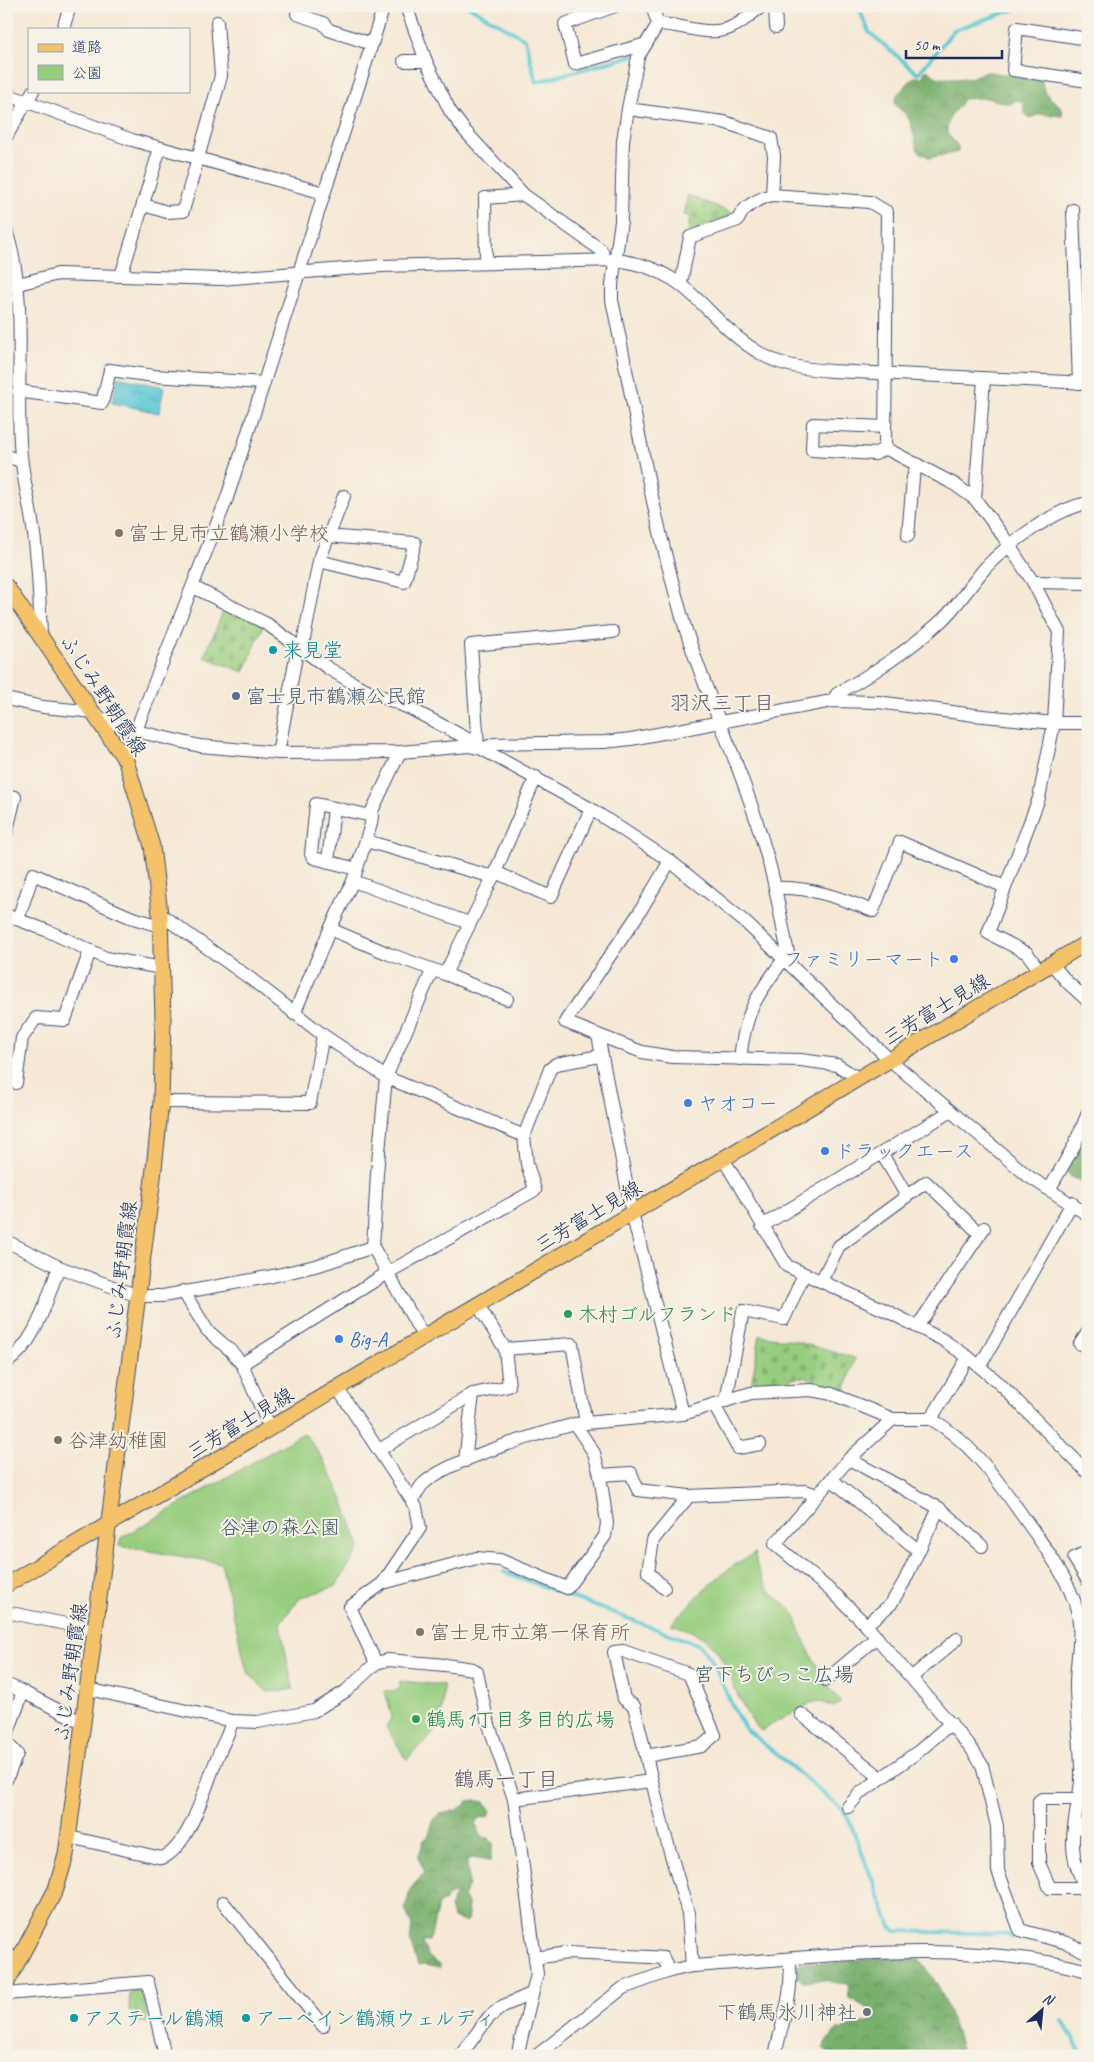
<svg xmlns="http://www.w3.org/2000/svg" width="1094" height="2062" viewBox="0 0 1094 2062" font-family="Caveat,'Klee One',sans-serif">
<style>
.green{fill:#97cd7e;stroke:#597e6e}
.forest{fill:url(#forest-crowns);stroke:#4a7066}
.cemetery{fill:url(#cemetery-stones);stroke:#597e6e}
.water{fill:url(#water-ripples);stroke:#3c7c99}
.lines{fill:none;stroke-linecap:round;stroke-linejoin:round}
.stream{stroke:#5cc8d4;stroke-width:4}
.minor-casing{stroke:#3c4b70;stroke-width:14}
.major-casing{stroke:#3c4b70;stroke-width:17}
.minor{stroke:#fff;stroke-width:12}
.major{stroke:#f3c26a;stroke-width:15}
.education-dot{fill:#8d6e63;stroke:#f7f3e8;stroke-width:2}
.culture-dot{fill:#0f9aa8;stroke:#f7f3e8;stroke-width:2}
.service-dot{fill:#5c6f8a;stroke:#f7f3e8;stroke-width:2}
.shop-dot{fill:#3f7fe0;stroke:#f7f3e8;stroke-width:2}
.leisure-dot{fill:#2e9e5b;stroke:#f7f3e8;stroke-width:2}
.worship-dot{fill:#6b7280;stroke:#f7f3e8;stroke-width:2}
.labels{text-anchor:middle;stroke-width:4;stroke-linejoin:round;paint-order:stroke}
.education-label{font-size:20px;fill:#785e54;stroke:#f7f3e8;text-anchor:start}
.culture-label{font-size:20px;fill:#0d838f;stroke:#f7f3e8;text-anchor:start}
.street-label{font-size:20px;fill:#1b2f5e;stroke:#f7f3e8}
.service-label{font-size:20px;fill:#4e5e75;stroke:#f7f3e8;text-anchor:start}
.shop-label{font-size:20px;fill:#366cbe;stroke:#f7f3e8;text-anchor:start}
.leisure-label{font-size:20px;fill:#27864d;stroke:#f7f3e8;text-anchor:start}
.park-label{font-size:20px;fill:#3a5666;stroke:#f7f3e8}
.worship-label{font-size:20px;fill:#5b616d;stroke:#f7f3e8;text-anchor:end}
.neighbourhood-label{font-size:21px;fill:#5e5668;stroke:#f7f3e8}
</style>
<defs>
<pattern id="forest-crowns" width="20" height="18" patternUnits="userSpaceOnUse" patternTransform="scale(1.25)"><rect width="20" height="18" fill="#79b06d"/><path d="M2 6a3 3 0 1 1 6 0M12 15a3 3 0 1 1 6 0" fill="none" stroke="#62905d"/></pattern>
<pattern id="cemetery-stones" width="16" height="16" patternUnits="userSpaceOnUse" patternTransform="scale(1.25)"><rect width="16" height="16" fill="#97cd7e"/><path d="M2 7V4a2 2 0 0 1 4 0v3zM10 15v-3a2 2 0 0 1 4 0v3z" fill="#82b06f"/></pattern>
<pattern id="water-ripples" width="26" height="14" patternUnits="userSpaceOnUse" patternTransform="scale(1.25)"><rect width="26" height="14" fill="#5cc8d4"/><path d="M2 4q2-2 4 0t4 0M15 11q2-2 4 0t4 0" fill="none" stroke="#4ba3af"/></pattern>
</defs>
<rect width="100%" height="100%" fill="#f7f3e8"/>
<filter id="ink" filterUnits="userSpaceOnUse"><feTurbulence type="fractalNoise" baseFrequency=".02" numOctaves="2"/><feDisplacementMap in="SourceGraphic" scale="10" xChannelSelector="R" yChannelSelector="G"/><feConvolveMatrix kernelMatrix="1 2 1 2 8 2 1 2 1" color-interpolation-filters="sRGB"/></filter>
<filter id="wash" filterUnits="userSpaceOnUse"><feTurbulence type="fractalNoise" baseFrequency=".0096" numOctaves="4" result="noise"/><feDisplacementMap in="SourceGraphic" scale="20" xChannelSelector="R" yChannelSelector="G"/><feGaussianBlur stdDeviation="1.12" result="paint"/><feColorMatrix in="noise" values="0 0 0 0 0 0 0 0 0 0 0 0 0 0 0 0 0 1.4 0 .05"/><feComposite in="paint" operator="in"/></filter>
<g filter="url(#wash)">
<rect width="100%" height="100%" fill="#f6e8d5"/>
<g class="green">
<path d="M304 1433C332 1466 346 1507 360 1547L336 1586 300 1598 280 1623 293 1689 267 1692 247 1672 221 1563 119 1546 121 1538Z"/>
<path d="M755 1553C757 1578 771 1596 792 1609L806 1645 826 1683 841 1703 834 1707 819 1701 810 1703 761 1731C733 1706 733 1661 706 1640 696 1632 683 1628 671 1624 696 1597 721 1570 755 1553Z"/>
<path d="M400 1681 443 1685C444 1702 443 1724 430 1737 422 1745 413 1751 407 1760L386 1727 392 1717 385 1691 399 1690Z"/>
<path d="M142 1991 148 2023 139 2022V2012L129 2011 130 1992Z"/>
</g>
<g class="forest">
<path d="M925 71H929C940 82 945 77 958 78 963 78 965 79 970 78 977 76 981 72 989 72L1042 80C1043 104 1066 100 1062 116L1041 114 1029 118 1024 112V102L1016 100 1011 104 986 98 963 99C956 113 948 111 947 133L958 146V152L929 158C925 154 923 155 919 152 916 150 913 124 907 116 903 110 896 109 895 101L897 95 914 77 922 78Z"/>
<path d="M1088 1119V1178L1083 1183 1070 1176 1065 1169Z"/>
<path d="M475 1800 485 1802 491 1811 489 1816 480 1818 475 1824 482 1838H488L493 1843 490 1861 472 1858 467 1862 469 1885 463 1897 468 1903V1919L465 1922 453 1918 450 1906 456 1893 446 1897 445 1901 438 1904 431 1936 429 1941H424L422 1944 429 1957 440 1965V1968L425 1965 418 1966 410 1941 412 1926 405 1908 411 1888 425 1872 418 1858 424 1840 428 1837 433 1821 439 1814C449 1813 462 1810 468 1801Z"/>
<path d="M884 1957 919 1960C945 1987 951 2022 964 2056H830L823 2048 835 2031 874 2020V2012L849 1998 848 1983C837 1985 833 1981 823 1980 812 1979 796 1990 796 1967 808 1958 820 1965 834 1963 850 1960 867 1959 884 1957Z"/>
</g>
<g class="cemetery">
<path d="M688 195 735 214 688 232 690 216 684 215Z"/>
<path d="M225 607 264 625 244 672 204 657Z"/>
<path d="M760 1335 794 1341 855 1358 845 1393 814 1384 815 1380 805 1377 791 1378 788 1388 750 1391Z"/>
</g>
<path class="water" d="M118 377 164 387 159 413 112 403Z"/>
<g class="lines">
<g class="stream">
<path d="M468 6 525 39 536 82 635 55"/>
<path d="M858 6 869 32 918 74 954 30 1024 6"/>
<path d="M504 1572 699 1645C723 1668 726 1704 746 1729L842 1809 849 1820 891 1927 896 1931 1007 1934 1012 1938"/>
<path d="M1063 2021 1083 2056"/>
</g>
</g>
</g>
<g filter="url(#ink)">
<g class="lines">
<g class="minor-casing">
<g id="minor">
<path d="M299 6 297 14 323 23 329 30 372 44"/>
<path d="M406 6 426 61 450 111 465 131 524 195 601 250 605 259"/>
<path d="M615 6 565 24 575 64 646 44"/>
<path d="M652 6 658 24 638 57 628 109 623 141 621 221 612 284V300C634 406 652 513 682 617 702 688 737 755 758 826 764 846 771 867 775 888 781 914 784 939 791 965"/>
<path d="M775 6 776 27"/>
<path d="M658 24C683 24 710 39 734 26 745 21 752 12 763 6"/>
<path d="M63 29 70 6"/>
<path d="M1088 39 1017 28 1013 70 1088 81"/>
<path d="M404 61H426"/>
<path d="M6 94 132 140 324 193"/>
<path d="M628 109 724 122 771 138 774 156 772 195 870 202 887 212 885 448 954 484 975 499 1003 536 1033 582 1059 632 1054 723 1039 798 988 933 1027 953 1040 971"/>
<path d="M6 137 33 91"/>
<path d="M144 205 167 212 183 211 221 76 217 22"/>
<path d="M1073 210 1079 383"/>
<path d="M6 231C28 295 16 375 20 442 21 472 29 499 33 528 39 563 39 599 41 634"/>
<path d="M486 263 485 198 524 195"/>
<path d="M121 276 160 148"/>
<path d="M681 283 690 237 738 220C743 206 758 199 772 195"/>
<path d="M6 287 58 274 220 279 381 266 616 260C694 269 703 321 763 355 784 367 808 369 832 371L1088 383"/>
<path d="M18 391 102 403 110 370 154 376 264 383"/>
<path d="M885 448 875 454 812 450 813 424 885 427"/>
<path d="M6 456 21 461"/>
<path d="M975 499 984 379"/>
<path d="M908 536 913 478 917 464"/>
<path d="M319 561 404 582 415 543 327 536"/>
<path d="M1033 582 1088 583"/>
<path d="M193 587 267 624 328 668 358 686 411 709 464 737 478 747"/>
<path d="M302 649 319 561 344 496"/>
<path d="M6 699 43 707 94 712 102 719 136 731 200 746 278 753 400 752 469 746 482 749 591 809 670 861 745 922 890 1060 1028 1176 1088 1215"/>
<path d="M832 701 837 694C873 673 908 651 940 622 958 606 970 585 986 567 1009 543 1055 509 1088 503"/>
<path d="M478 747 471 645 613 632"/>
<path d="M482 749 494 744 604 742 631 739 832 701 878 702 974 715 1054 723H1088"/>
<path d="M278 753 298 646"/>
<path d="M126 761 141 717 227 498 384 6"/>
<path d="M6 795 15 797 6 834"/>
<path d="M370 815 400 752"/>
<path d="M366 841 493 877"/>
<path d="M670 861 639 913 565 1022 642 1052 672 1057 801 1060 837 1065 858 1078"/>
<path d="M328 862 334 808"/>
<path d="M495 872 551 897 591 809"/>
<path d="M353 881 469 923"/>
<path d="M775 888C809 886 843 899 873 911L900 842 1005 887"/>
<path d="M160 914 251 979 323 1035 386 1077 524 1136"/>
<path d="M6 915 48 931 106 958 162 968"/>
<path d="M18 919 33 874 130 917 160 926"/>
<path d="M330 929 389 954 445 974 493 877 536 777"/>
<path d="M1052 964 1067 982 1088 1001"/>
<path d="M445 974 507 999"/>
<path d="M294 1014 330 929 353 881 371 824 372 816 316 804 311 854 314 858 357 869"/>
<path d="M598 1035 632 1213 683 1414"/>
<path d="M740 1059C745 1012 756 996 784 959"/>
<path d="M16 1083 22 1038 36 1018 65 1020 90 951"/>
<path d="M161 1102 310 1103 323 1035"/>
<path d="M882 1154 907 1196"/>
<path d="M724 1160 787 1266 887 1311 943 1340 968 1357 999 1383 1088 1473"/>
<path d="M1049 1190 1074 1146 1088 1113"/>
<path d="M762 1226 951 1111"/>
<path d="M6 1241 59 1267 138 1296H163L273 1276 319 1265 373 1247"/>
<path d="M821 1281 839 1246 926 1182 980 1234"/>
<path d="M183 1291 207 1330 231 1351 242 1364 270 1428"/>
<path d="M917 1327 984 1228"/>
<path d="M423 1336 373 1247 377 1173 386 1077 432 971"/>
<path d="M1080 1344 1088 1332"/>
<path d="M505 1349 572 1344 586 1423"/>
<path d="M6 1363C37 1343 46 1300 59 1267"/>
<path d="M242 1364 387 1273 535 1190 527 1164 524 1136 550 1069 556 1064 600 1056"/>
<path d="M980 1366 1072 1203"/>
<path d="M338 1389 416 1507 420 1528 383 1583 350 1607 376 1663"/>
<path d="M726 1401 743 1311 784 1319 804 1274"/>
<path d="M714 1405 738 1448 760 1444"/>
<path d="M893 1419 849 1459 775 1544 837 1596 866 1625 971 1748 982 1765 997 1826 998 1871 1020 1930 1067 1943 1086 1952"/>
<path d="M931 1419C967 1439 994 1475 1017 1508 1038 1538 1068 1575 1077 1610 1083 1634 1076 1661 1076 1685 1076 1717 1082 1748 1081 1780 1079 1805 1070 1831 1074 1856 1076 1869 1083 1882 1088 1895"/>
<path d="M379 1450 473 1394 509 1386 505 1349 478 1305"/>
<path d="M849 1459 939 1508 982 1546"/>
<path d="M465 1461 473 1394"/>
<path d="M600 1475 631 1473 638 1490 689 1496 805 1491 817 1495"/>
<path d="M831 1479 919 1551"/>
<path d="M412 1502C415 1496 418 1490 422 1485 445 1461 540 1433 575 1424L683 1414 751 1393 811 1390 832 1394 893 1419H931L968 1357"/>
<path d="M1088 1551 1074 1558 1088 1581"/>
<path d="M383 1583 477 1558 500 1560 567 1588 605 1536 607 1523 600 1475 594 1453 575 1424"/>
<path d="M664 1588 648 1572 653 1540 689 1496"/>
<path d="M6 1612 96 1630"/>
<path d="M866 1625 891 1604 904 1582 939 1508"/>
<path d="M912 1677 957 1639"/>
<path d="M826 1680 877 1637"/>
<path d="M6 1684 23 1692"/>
<path d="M88 1689 232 1721 258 1722 314 1711 346 1691 376 1663 388 1660 445 1665 473 1669 477 1672 487 1719 514 1799 535 1958 537 1974 517 2056"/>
<path d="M801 1714 881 1778"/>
<path d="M6 1737 23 1692 83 1723"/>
<path d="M6 1742 17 1754 6 1780"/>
<path d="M646 1756 702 1746 715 1735 689 1674 623 1651 614 1652 624 1699 634 1706 664 1831 688 1913 692 1966"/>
<path d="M514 1799 651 1781"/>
<path d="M1078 1799H1042L1039 1801V1863L1050 1888H1085"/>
<path d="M848 1807 859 1794 919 1751 951 1723"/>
<path d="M1075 1823 1088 1832"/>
<path d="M69 1837 162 1858C191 1846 206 1783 218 1756 223 1742 229 1735 232 1721"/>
<path d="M223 1902 323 2026"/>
<path d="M6 1950 15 1967"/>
<path d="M535 1958 567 1953 650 1957 663 1958 670 1971"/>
<path d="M6 1994 148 1982 165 2056"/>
<path d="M460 2056 488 2018 503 2006 531 1994"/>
<path d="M536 2056 623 1988 670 1971 692 1966C823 1957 959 1937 1088 1971"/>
<path d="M775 2056C781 2024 795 1992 789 1959"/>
</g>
</g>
<g class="major-casing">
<g id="major">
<path d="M6 586 126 761 152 846 160 914 163 1019 161 1102 153 1178 66 1855 56 1889 6 1984"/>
<path d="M6 1585 1088 942"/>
</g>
</g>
<use href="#minor" class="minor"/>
<use href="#major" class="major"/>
</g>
</g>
<g class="education-dot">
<circle cx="119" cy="533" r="5"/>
<circle cx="58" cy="1440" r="5"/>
<circle cx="420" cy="1632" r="5"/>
</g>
<g class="culture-dot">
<circle cx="273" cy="650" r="5"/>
<circle cx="74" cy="2018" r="5"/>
<circle cx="246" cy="2018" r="5"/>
</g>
<circle class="service-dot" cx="236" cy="696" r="5"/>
<g class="shop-dot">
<circle cx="954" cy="959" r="5"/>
<circle cx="688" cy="1103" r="5"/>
<circle cx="825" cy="1151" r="5"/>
<circle cx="339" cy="1339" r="5"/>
</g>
<g class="leisure-dot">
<circle cx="568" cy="1314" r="5"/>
<circle cx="416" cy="1719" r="5"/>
</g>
<circle class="worship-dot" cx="867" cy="2012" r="5"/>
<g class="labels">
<g class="education-label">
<text x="129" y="540">富士見市立鶴瀬小学校</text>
<text x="68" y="1447">谷津幼稚園</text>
<text x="430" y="1639">富士見市立第一保育所</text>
</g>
<g class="culture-label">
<text x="283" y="657">来見堂</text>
<text x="84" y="2025">アステール鶴瀬</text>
<text x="256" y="2025">アーベイン鶴瀬ウェルディ</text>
</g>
<g class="street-label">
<text transform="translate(104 695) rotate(57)" y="7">ふじみ野朝霞線</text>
<text transform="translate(936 1009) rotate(-31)" y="7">三芳富士見線</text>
<text transform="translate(588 1216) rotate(-31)" y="7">三芳富士見線</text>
<text transform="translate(121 1270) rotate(-83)" y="7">ふじみ野朝霞線</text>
<text transform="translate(240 1423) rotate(-31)" y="7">三芳富士見線</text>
<text transform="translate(70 1672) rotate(-82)" y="7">ふじみ野朝霞線</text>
</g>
<g class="service-label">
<text x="246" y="703">富士見市鶴瀬公民館</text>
</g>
<g class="shop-label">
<text x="944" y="966" text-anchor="end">ファミリーマート</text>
<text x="698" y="1110">ヤオコー</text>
<text x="835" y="1158">ドラックエース</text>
<text x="349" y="1346">Big-A</text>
</g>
<g class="leisure-label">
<text x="578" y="1321">木村ゴルフランド</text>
<text x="426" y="1726">鶴馬1丁目多目的広場</text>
</g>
<g class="park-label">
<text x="280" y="1534">谷津の森公園</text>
<text x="774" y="1681">宮下ちびっこ広場</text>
</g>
<g class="worship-label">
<text x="857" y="2019">下鶴馬氷川神社</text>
</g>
<g class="neighbourhood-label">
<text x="722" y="710">羽沢三丁目</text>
<text x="506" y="1786">鶴馬一丁目</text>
</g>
</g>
<rect width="1094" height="2062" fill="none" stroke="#f7f3e8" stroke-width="25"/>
<rect x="28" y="28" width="162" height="65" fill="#f7f3e8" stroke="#9fa5b1"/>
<rect x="38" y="44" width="25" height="8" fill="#f3c26a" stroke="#9fa5b1"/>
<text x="72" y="52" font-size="15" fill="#1b2f5e">道路</text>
<rect x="38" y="65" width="25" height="15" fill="#97cd7e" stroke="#9fa5b1"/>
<text x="72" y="78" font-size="15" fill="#1b2f5e">公園</text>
<g transform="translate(1042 2010) rotate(27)" stroke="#f7f3e8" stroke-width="4" paint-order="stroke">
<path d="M0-4L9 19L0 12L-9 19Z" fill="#1b2f5e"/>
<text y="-8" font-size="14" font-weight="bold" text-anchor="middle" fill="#1b2f5e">N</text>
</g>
<path d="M906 50v8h96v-8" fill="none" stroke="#1b2f5e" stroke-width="2.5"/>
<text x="914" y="50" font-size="15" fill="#1b2f5e" stroke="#f7f3e8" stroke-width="4" paint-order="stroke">50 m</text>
</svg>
